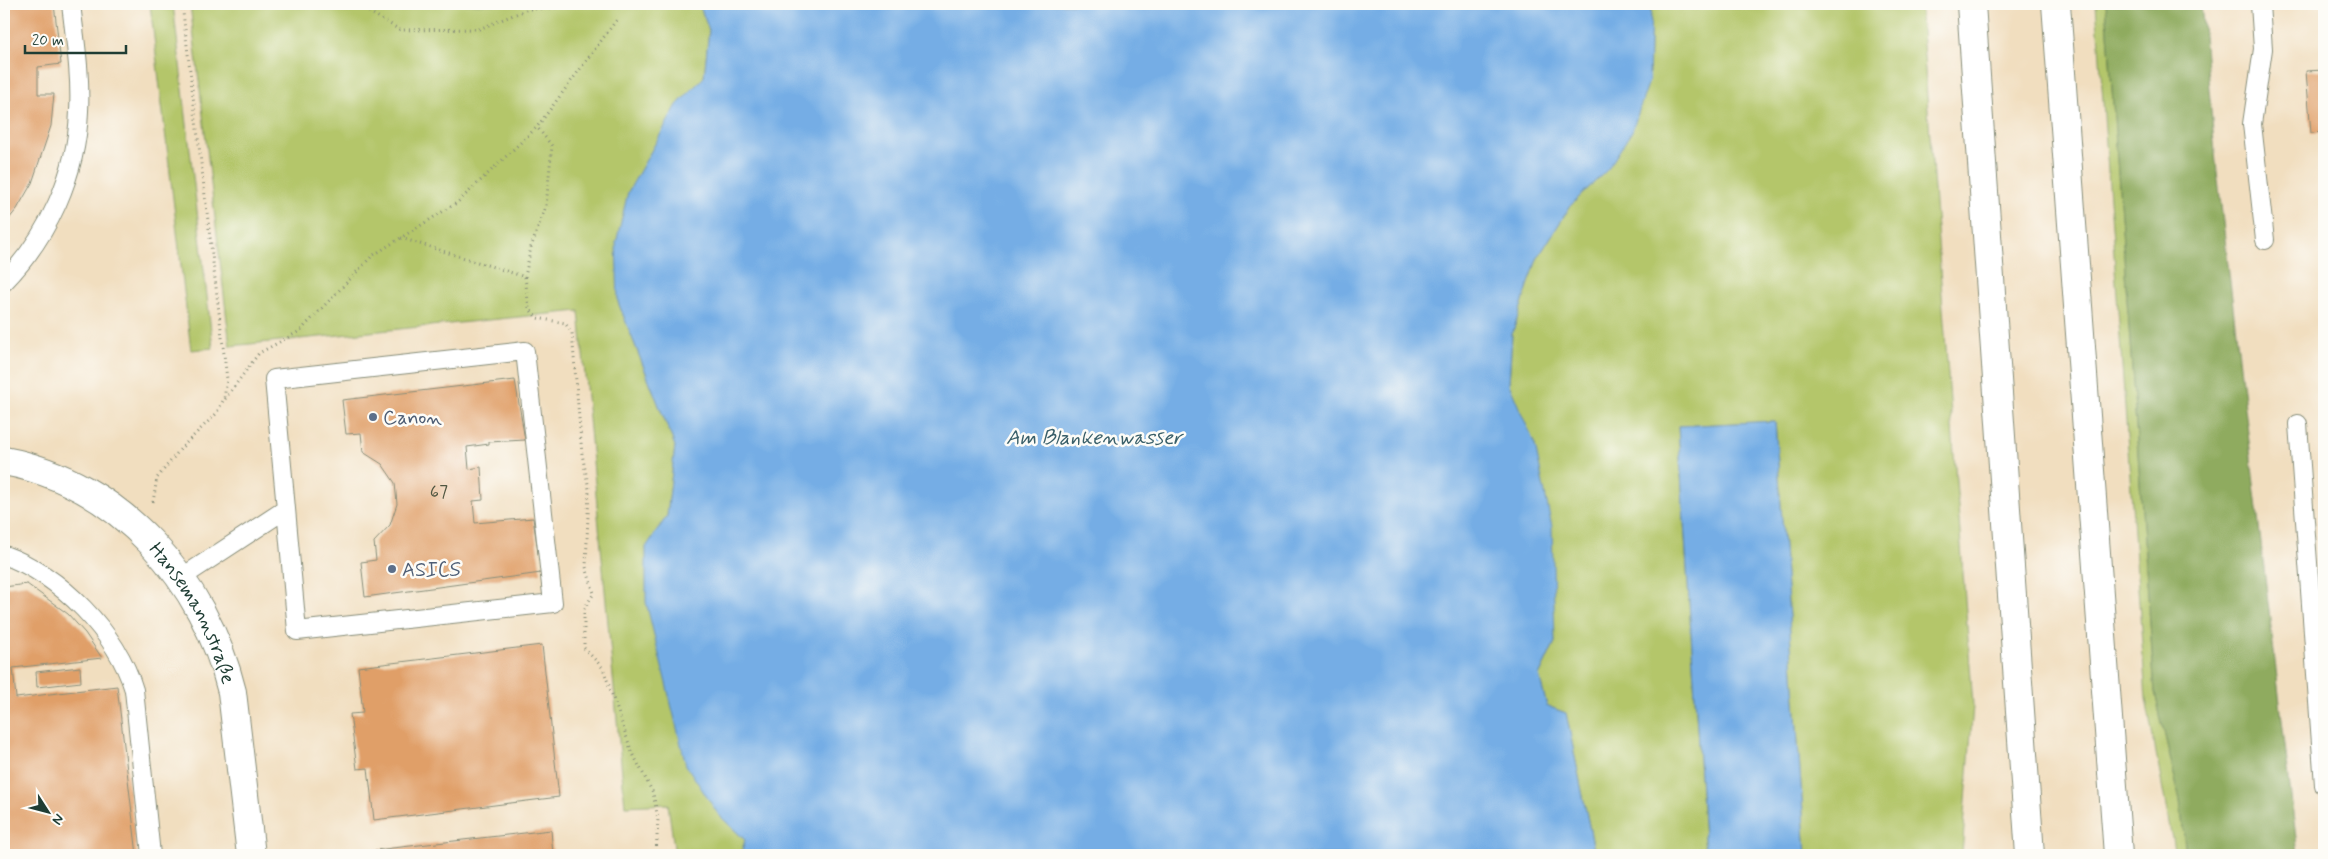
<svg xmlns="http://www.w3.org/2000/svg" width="2328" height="859" viewBox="0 0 2328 859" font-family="Mynerve,sans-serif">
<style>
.green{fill:#b4c66a;stroke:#6a824f}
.forest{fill:#8fab5e;stroke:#577449}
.water{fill:#75ade5;stroke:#4a758c}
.building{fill:#e09f67}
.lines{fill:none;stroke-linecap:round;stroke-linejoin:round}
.service-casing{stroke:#888e7a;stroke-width:20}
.minor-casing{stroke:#888e7a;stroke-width:30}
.motorway-casing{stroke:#888e7a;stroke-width:30}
.path{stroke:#888e7a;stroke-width:3;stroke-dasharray:1 4;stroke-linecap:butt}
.service{stroke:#fff;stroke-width:18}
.minor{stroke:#fff;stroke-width:28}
.motorway{stroke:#fff;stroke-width:28}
.service-dot{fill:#5c6f8a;stroke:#fdfcf7;stroke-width:2}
.labels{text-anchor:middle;stroke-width:5;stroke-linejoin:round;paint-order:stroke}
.number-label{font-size:18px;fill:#4f5641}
.service-label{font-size:20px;fill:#4e5e75;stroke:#fdfcf7;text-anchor:start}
.street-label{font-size:20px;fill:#1f3d34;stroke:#fdfcf7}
.water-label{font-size:21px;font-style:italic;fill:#395f69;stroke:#fdfcf7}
</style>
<rect width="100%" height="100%" fill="#fdfcf7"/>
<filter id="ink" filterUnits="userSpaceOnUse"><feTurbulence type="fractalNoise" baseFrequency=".02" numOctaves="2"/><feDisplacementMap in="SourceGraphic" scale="10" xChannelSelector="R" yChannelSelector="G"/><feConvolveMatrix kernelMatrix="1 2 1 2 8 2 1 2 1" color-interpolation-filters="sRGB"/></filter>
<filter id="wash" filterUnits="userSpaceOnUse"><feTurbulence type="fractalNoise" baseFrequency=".0096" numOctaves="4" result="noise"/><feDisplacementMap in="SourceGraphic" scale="20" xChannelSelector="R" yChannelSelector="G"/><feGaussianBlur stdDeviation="1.12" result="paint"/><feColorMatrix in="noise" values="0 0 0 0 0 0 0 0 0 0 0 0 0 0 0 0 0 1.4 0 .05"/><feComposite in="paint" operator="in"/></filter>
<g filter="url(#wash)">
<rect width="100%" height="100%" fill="#f1debf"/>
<g class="green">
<path d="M150 4H173L213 348 191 350Z"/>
<path d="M190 4H699L709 30 704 77 677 105 618 302 675 446 667 516 646 548 718 814 745 840 741 855H675L668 804 625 806 579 311 230 346Z"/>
<path d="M1651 4H1920L1973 705 1962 855H1806L1775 421 1678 426 1705 855H1595L1566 713 1547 706 1539 676 1555 642 1509 384 1512 334 1537 259 1571 205 1608 169 1649 81Z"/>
<path d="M2096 4H2106L2155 693 2180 800 2186 855H2175L2146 699Z"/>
</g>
<path class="forest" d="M2106 4H2201L2216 163 2298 855H2186L2180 800 2155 693Z"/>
<g class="water">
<path d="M699 4H1651L1649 81 1632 131 1608 169 1571 205 1537 259 1512 334 1509 384 1535 445 1552 527 1555 642 1539 676 1547 706 1566 713 1595 855H741L745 840 718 814 686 765 646 602V547L667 516 675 446 618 302 616 243 628 192 677 105 704 77 709 30Z"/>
<path d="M1775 421 1806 855H1705L1678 426Z"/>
</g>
<g id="blocks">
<g class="building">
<path d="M4 4H54L61 64 38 67V94H54L51 126 32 183 17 209 4 225Z"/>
<path d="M2324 70V132L2311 133 2306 71Z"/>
<path d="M515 380 525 440 489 442V444L467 447 469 469 481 467 483 500 473 501 475 523 533 518 541 573 365 597 361 562 376 560 374 542 390 525 397 504 395 483 382 464 363 452 361 433 346 434 342 400Z"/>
<path d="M27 584 68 614 85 633 102 658 13 668 16 698 117 686 137 855H4V587Z"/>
<path d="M542 645 559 797 374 820 368 768 357 769 350 714 363 713 358 667Z"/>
<path d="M80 667 81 682 37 687 36 672Z"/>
<path d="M551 830 553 855H376L375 850Z"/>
</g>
</g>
</g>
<g filter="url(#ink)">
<use href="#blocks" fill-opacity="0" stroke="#888e7a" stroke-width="1"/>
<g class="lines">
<g class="service-casing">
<g id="service">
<path d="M2260 4 2263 49 2252 124 2265 240"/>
<path d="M4 282C48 237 77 174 79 111 81 75 75 39 71 4"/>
<path d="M2298 424 2324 785"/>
<path d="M4 555C60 575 117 633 134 690L151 855"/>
<path d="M181 578 286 509 297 631 553 603 525 351 274 379 286 509"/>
</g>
</g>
<g class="minor-casing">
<g id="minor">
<path id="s1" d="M4 461C120 482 205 581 232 692L251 855"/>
</g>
</g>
<g class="motorway-casing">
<g id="motorway">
<path d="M1971 4 2030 855"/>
<path d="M2056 4 2118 855"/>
</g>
</g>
<g class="path">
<path d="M356 4 400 30 479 29 528 9 574 7 576 4"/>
<path d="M401 238 525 277 529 308 537 318 565 323 572 333 582 454 589 489 586 567 594 593 584 609V648L603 668 631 750 653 793 658 819 656 855"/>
<path d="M525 277 531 247 546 206 552 146 537 127"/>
<path d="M225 399 259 353 300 331 372 256 458 202 537 127 618 18"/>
<path d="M153 502 157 478 182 447 216 414 224 399 227 379 182 4"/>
</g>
<use href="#service" class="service"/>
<use href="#minor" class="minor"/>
<use href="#motorway" class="motorway"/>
</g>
</g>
<g class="service-dot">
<circle cx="373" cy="417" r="5"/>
<circle cx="392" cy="569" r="5"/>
</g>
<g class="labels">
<g class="number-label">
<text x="439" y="497">67</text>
</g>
<g class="service-label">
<text x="383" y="424">Canon</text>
<text x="402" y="576">ASICS</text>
</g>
<g class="street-label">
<text dy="7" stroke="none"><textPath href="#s1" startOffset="254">Hansemannstraße</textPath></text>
</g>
<g class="water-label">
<text x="1094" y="444">Am Blankenwasser</text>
</g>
</g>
<rect width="2328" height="859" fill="none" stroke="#fdfcf7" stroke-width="20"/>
<g transform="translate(48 812) rotate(126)" stroke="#fdfcf7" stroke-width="4" paint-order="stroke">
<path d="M0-4L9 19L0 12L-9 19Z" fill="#1f3d34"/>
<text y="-8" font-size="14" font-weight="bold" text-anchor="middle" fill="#1f3d34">N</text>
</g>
<path d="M25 45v8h101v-8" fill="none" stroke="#1f3d34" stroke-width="2.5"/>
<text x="32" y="45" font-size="15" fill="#1f3d34" stroke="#fdfcf7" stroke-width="4" paint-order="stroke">20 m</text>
</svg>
